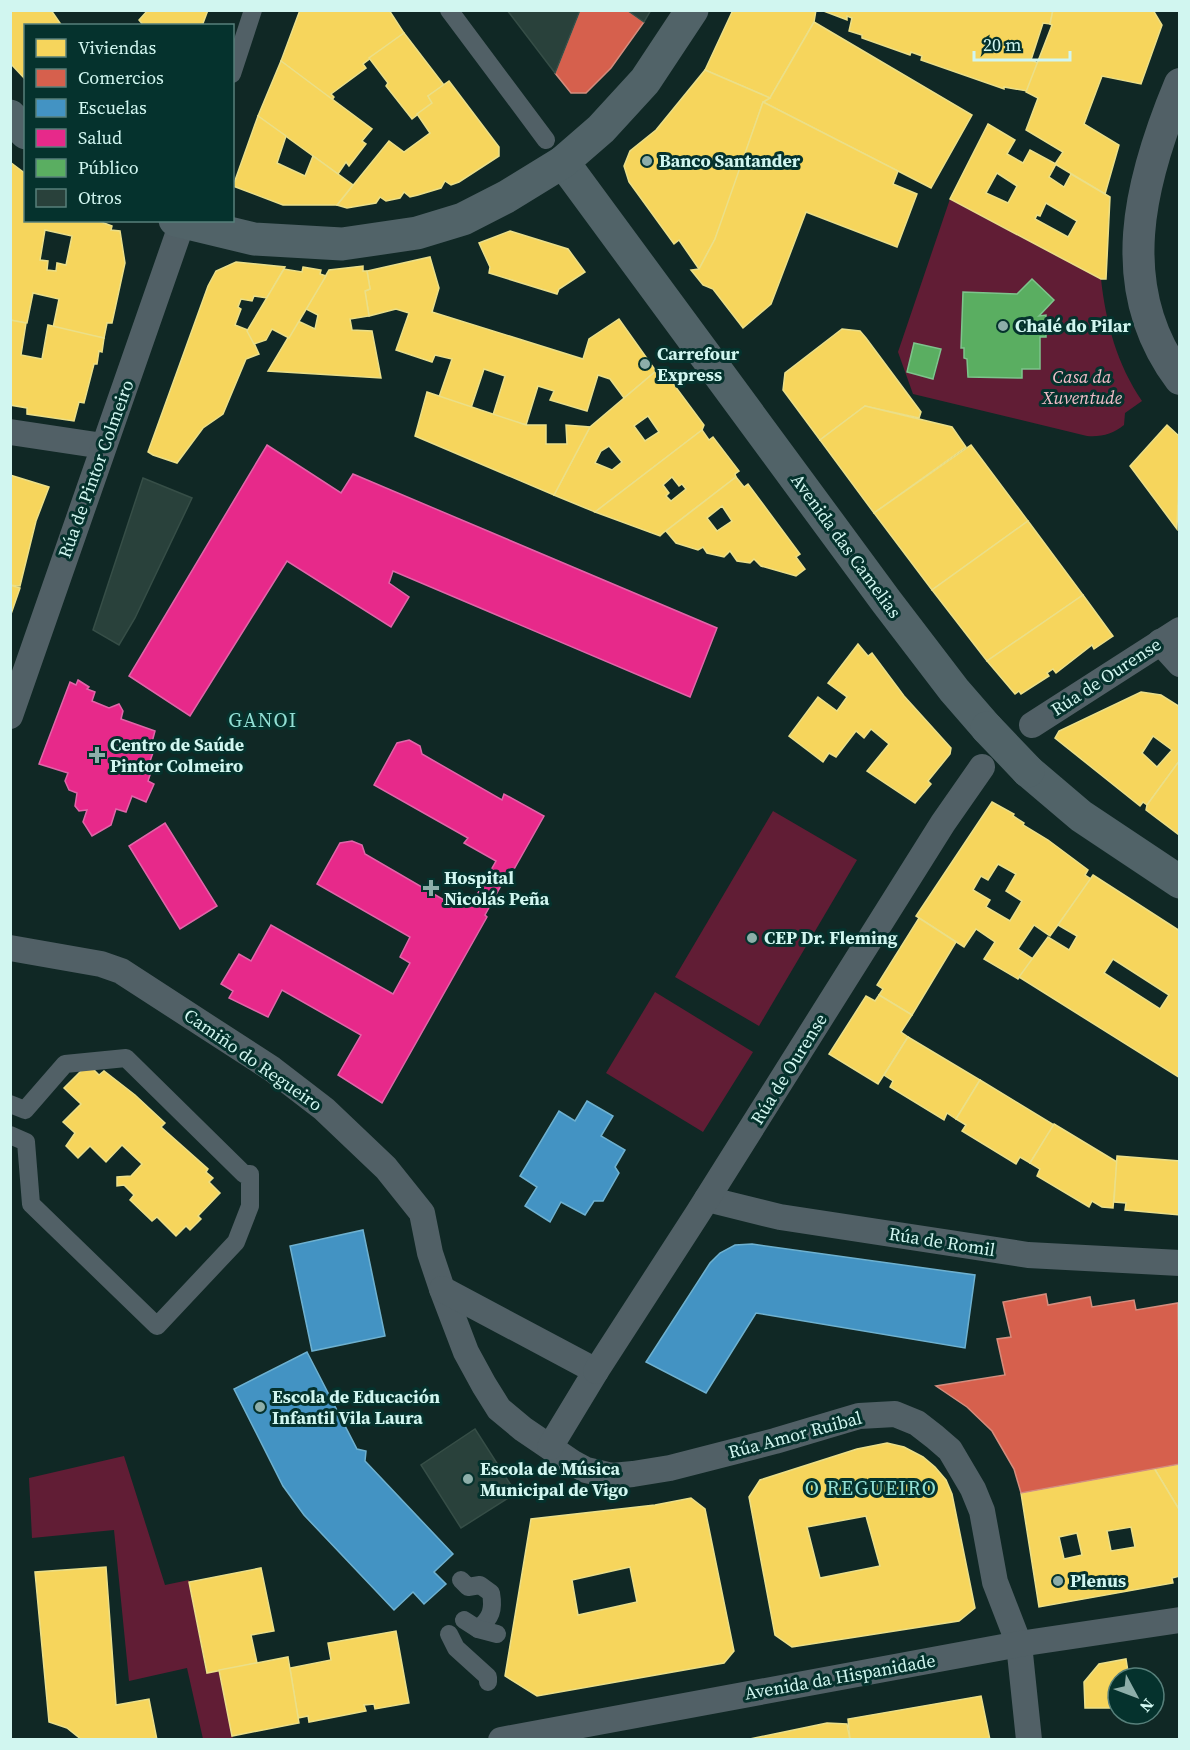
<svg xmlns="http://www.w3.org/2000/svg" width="1190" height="1750" viewBox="0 0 1190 1750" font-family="'Source Serif 4',serif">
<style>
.green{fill:#611d35;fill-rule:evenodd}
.homes{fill:#f6d55c;stroke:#ebdf88;stroke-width:1.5;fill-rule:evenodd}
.shops{fill:#d6604d;stroke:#d48d7e;stroke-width:1.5}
.schools{fill:#4393c3;stroke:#6eb1d0;stroke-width:1.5}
.health{fill:#e7298a;stroke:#e066a9;stroke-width:1.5}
.public{fill:#5aae61;stroke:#7ec48c;stroke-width:1.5}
.building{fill:#29413b;stroke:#364e47;stroke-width:1.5}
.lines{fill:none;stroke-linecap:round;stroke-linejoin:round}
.pedestrian{stroke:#516066;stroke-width:18}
.minor{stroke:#516066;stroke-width:26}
.tertiary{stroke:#516066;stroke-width:32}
.secondary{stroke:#516368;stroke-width:33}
.secondary-bridge{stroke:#516368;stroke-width:33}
.poi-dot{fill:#8daea9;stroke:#05322d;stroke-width:2}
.labels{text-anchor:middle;stroke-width:6;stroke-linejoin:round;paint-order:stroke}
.poi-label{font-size:18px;font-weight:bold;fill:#d1f6f0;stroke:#05322d;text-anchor:start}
.park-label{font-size:18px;font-style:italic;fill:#f2bec9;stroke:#05322d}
.street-label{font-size:18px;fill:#d1f6f0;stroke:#05322d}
.neighbourhood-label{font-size:20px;letter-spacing:1.5px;fill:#91dfd4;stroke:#05322d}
</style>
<rect width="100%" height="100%" fill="#102825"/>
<g class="green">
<path d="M950 199 1101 279C1106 324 1117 364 1142 401L1125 413 1124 425C1113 434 1102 437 1087 436L913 394 898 352ZM963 292 1017 294 1039 316 1046 315V337H1040V369H1022L1021 378 968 377 967 359 964 358V348L961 347ZM915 343 941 350 934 379 907 372Z"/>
<path d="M773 811 857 860 759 1026 675 977Z"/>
<path d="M655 992 753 1052 703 1132 606 1073Z"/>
<path d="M124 1456 165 1585 189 1580 206 1673 219 1670 233 1739H203L187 1668 129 1681 114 1530 32 1538 29 1478Z"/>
</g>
<g class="homes">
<path d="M10 10H51L62 26H26V80L10 63Z"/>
<path d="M148 10H208L202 26H144L139 20Z"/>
<path d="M300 10H389L404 33 363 64 366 68 331 94 334 97 332 100 281 61Z"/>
<path d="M733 10H816L814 22 770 98 705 70Z"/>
<path d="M821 10H1053L1050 24 1043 23 1031 60 1038 63 1027 91 1004 87V89L921 60 922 56 911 52 910 55 862 38V35L849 31 852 18 847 16V20Z"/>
<path d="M1053 10H1153L1162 25 1141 84 1102 76 1084 124 1119 145 1105 194 1055 164 1063 152 1026 130 1038 98 1026 92 1052 25 1050 24Z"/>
<path d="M814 22 972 115 931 188 763 102 770 98Z"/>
<path d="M404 33 444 85 428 96 432 103 412 119 386 86 388 83 369 58Z"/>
<path d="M281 61 372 129 362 141 366 144 349 166 346 162 338 174 258 116Z"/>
<path d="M705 70 770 98 763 102 726 210 715 239 699 269 679 240 674 244 629 182 624 166 630 151 656 130Z"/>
<path d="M449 81 499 147V156L459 182 451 185 445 181 441 188 418 195 410 197 404 192 400 198 386 201 380 197 376 203 347 208 337 205 389 141 404 152 430 133 417 114 432 103 428 96Z"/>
<path d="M763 102 898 171 893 184 917 194 897 247 806 212 771 304 743 328 713 289 703 285 691 270 699 269 715 239Z"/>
<path d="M258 116 286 136 277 163 305 176 313 156 353 185 337 205H283L233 186Z"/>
<path d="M988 124 1015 140 1007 154 1023 163 1030 150 1056 164 1049 177 1064 187 1071 174 1110 197 1106 279H1101L950 199ZM997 173 1017 186 1008 203 986 193ZM1046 203 1077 221 1068 237 1035 219 1037 215 1040 216Z"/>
<path d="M10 162 26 174V220H96L112 226 111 230 120 231 125 263 112 323H107L104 338 53 328 59 299 33 293 27 323 10 320ZM45 230 72 236 66 265 57 263 56 271 47 270 48 261 40 260Z"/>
<path d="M510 231 568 249 585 272 559 289 557 294 489 273 490 267 479 243Z"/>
<path d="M430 257 439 288 432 312 583 359 589 339 619 319 656 371 624 398 610 379 598 375 587 411 550 400 554 391 538 386 526 425 493 415 505 376 484 369 471 408 439 397 452 359 435 355 432 362 396 350 409 313 396 309 369 316 365 291 370 289 367 271Z"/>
<path d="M236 262 285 267 267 298 254 296 252 301 241 299 238 307 241 309 235 325 248 330 259 354 246 359 223 414 203 428 177 463 153 455 148 452 208 286 216 271Z"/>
<path d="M363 266V271H367L370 289 365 291 369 316 350 319 352 330 372 331 381 378 268 371 298 321 315 329 318 315 306 309 329 270Z"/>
<path d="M303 267 321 270 320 274 326 276 289 338 272 329 266 340 254 344 247 331 284 269 302 272Z"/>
<path d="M10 320 26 323 21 355 42 359 48 325 104 338 102 352 99 351 97 364H94L84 403 79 402 74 421 27 414V408L10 405Z"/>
<path d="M842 329 860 331 866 338 921 412 919 418 865 406 820 440 783 390 785 373Z"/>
<path d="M663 370 704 425 702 430 595 512 554 495 590 427 656 371ZM648 416 659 432 645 441 634 426ZM609 446 622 462 612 470 595 463 601 451Z"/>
<path d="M427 392 526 425H546V444H567L566 425 590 427 554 495 415 436Z"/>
<path d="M865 406 952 427 966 447 874 513 820 440Z"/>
<path d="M1167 425 1180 437 1177 529 1130 466Z"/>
<path d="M702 430 709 440 713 437 739 471 735 474 736 477 663 533 660 536 595 512ZM672 477 679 486 682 484 686 489 671 501 666 496 669 493 663 485Z"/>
<path d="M971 445 1028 521 932 590 874 513Z"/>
<path d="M10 475 49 487 36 521 20 586H17L10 585Z"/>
<path d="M736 477 744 487 748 484 800 554 796 557 805 569 796 576 761 566 754 559 750 563 737 561 730 551 724 557 707 553 703 547 698 550 676 543 666 531ZM722 506 732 521 717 531 707 518Z"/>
<path d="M1028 521 1083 595 987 661 932 590Z"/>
<path d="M10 585 20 588 10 617Z"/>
<path d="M1083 595 1113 636 1094 649 1092 645 1056 673 1053 669 1047 673 1049 676 1021 694 1019 691 1015 694 987 661Z"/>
<path d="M858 644 868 656 872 653 904 696 951 748 950 754 928 781 931 784 915 803 867 771 889 744 871 729 864 738 856 731 836 757 829 753 823 762 789 736 818 697 837 711 847 697 828 683Z"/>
<path d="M1141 692 1161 695 1180 707V760L1147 805 1143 802 1140 806 1055 738 1059 731ZM1153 736 1172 750 1157 767 1142 753Z"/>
<path d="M1180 760V833L1178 834 1146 810 1147 805Z"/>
<path d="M992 802 1014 814 1013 816 1024 823 1023 825 1048 840 1088 870 1085 875 1091 879 1050 936 1034 925 1018 949 1033 959 1018 979 984 959 995 942 976 929 964 947 916 916ZM998 864 1016 874 1006 891 1022 901 1010 921 986 907 990 900 973 890 981 876 988 880Z"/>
<path d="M1093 875 1180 931V1078L1019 977 1048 937 1069 950 1077 936 1058 925ZM1113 959 1169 995 1160 1009 1104 973Z"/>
<path d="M919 918 956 942 912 1015 879 995 883 989 877 985Z"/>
<path d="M879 995 912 1015 901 1032 908 1037 878 1084 829 1054 866 996 875 1001Z"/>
<path d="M908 1037 980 1080 956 1119 947 1113 944 1120 890 1087 893 1081 884 1075Z"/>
<path d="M88 1064 99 1075 104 1071 135 1095 165 1123 161 1127 208 1169 206 1172 213 1178 209 1182 220 1193 198 1216 201 1219 190 1230 186 1226 176 1236 157 1217 152 1221 130 1200 134 1195 124 1185 117 1186V1177L131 1176 142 1164 122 1145 106 1162 90 1146 78 1158 66 1146 75 1133 63 1122 81 1104 64 1088Z"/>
<path d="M980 1080 1054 1125 1030 1163 1020 1157 1016 1164 962 1131 966 1125 956 1119Z"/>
<path d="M1054 1124 1117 1162 1113 1208 1102 1207 1092 1201 1089 1207 1037 1176 1040 1169 1030 1163Z"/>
<path d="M1117 1156 1180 1161V1215L1125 1210 1126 1203 1114 1202Z"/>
<path d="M887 1443 904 1447 923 1457 935 1467 946 1480 952 1494 975 1608 959 1621 792 1647 775 1635 749 1497 760 1480 857 1449ZM866 1516 880 1566 820 1578 807 1527Z"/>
<path d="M1180 1464V1511L1154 1468Z"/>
<path d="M1154 1468 1180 1511V1576L1172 1578 1173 1583 1039 1607 1021 1493ZM1131 1527 1135 1547 1111 1551 1107 1531ZM1077 1533 1082 1555 1064 1559 1059 1537Z"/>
<path d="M691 1498 705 1509 734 1651 724 1663 537 1696 505 1676 531 1519 655 1505ZM630 1567 637 1602 578 1615 572 1580Z"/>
<path d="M106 1567 116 1705 149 1699 157 1740H82L67 1728 49 1722 35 1572Z"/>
<path d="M261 1568 274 1631 251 1635 257 1663 207 1673 189 1582Z"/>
<path d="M396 1631 409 1703 375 1709 374 1704 364 1705 366 1711 309 1722 308 1716 298 1718 290 1668 331 1660 328 1643Z"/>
<path d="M288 1657 299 1723 232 1736 219 1670Z"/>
<path d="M1126 1659 1129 1678H1118V1708H1085L1084 1682 1099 1664Z"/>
<path d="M981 1696 990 1740H850L848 1719Z"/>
<path d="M827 1723 847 1724 850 1740H745Z"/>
</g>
<g class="shops">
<path d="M580 10H627L644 22 611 68 586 93H571L555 73Z"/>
<path d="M1046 1294 1048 1305 1090 1297 1092 1307 1134 1300 1136 1310 1178 1303 1180 1464 1021 1493 1014 1469 992 1431 967 1407 936 1386 1005 1375 997 1339 1011 1337 1003 1302Z"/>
</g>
<g class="schools">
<path d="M587 1101 613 1116 601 1136 625 1150 615 1167 619 1173 603 1201H594L585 1215 561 1202 550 1222 525 1206 537 1187 520 1176 559 1111 575 1121Z"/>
<path d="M363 1230 385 1336 312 1351 290 1246Z"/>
<path d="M752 1244 975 1275 965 1348 756 1313 706 1393 646 1362 710 1263 720 1253 735 1245Z"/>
<path d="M307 1352 357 1449 366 1451 365 1461 453 1554 434 1572 446 1584 424 1604 413 1592 394 1610 304 1515 283 1486 234 1389Z"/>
</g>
<g class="health">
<path d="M267 445 341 493 353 474 717 628 690 697 393 571 389 583 409 597 391 627 287 561 190 716 129 676Z"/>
<path d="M78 680 89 687 87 689 95 692 92 701 109 708 119 704 123 711 121 719 155 731 151 746 155 747 149 764 153 766 148 781 154 784 146 802 132 796 126 812 116 809 111 825 92 836 83 822 87 810 79 811 75 806 77 793 69 790 65 781 68 773 39 764 70 682 76 685Z"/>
<path d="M409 740 420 746 422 754 502 800 504 794 544 816 513 871 510 869 485 915 487 917 382 1103 338 1075 361 1035 282 990 268 1017 229 998 233 991 221 984 239 954 251 961 271 925 393 994 410 963 400 957 410 937 317 884 340 843 352 841 362 845 365 854 444 900 447 894 470 907 496 861 464 843 468 838 374 785 397 743Z"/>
<path d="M165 823 217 906 180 929 129 846Z"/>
</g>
<g class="public">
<path d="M1032 279 1054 300 1039 316 1046 315V337H1040V369H1022V378L968 377 967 359 964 358V348H961L963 292 1017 294Z"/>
<path d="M914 343 941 349 933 379 907 372Z"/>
</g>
<g class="building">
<path d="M507 10H580L555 73Z"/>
<path d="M627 10H651L644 22Z"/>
<path d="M143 478 192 498 135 618 119 645 93 630Z"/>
<path d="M475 1429 516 1493 461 1528 421 1465Z"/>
</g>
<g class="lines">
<g class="pedestrian">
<path d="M449 10 546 140"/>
<path d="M232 74 253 10"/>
<path d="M10 1104 25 1110 65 1064 126 1058 244 1174H250V1206L236 1242 157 1326 31 1204 26 1142 10 1135"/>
<path d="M461 1580 468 1587 480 1585 491 1593C494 1610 491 1618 478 1629"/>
<path d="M464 1620 478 1629 497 1634"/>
<path d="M449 1634 456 1648 488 1677V1682"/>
</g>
<g class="minor">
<path d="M10 432 103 446"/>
<path d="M1160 642 1180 664"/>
<path d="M10 716 182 223"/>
<path d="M1032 725 1180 630"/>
<path d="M10 948 101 964 121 971 272 1069 324 1109 386 1168 422 1213 430 1253 442 1289 466 1352 484 1385 499 1409 523 1429 573 1463 586 1470 612 1476 633 1474 670 1468 775 1441 859 1416 895 1414 917 1423 935 1437 950 1450 973 1489 982 1511 995 1582 1019 1644 1029 1740"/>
<path d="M707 1199 780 1217 1028 1255 1180 1263"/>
<path d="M442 1289 596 1371 550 1447"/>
<path d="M596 1371 698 1213 943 823 982 767"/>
<path d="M501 1740 1019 1644 1180 1620"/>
</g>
<path class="tertiary" d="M1180 84C1140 180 1111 287 1180 379"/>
<g class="secondary">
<path d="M10 116 26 133"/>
<path d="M563 162 886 601 954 690 987 728"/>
<path d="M175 220 254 239 342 244 417 233 463 219 506 197 563 162 601 129 645 81 692 10"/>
<path d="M1028 771 1081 816 1180 882"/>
</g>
<path class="secondary-bridge" d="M987 728 1028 771"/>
</g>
<g class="poi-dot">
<circle cx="647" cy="161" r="6"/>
<circle cx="1003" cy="326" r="6"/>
<circle cx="645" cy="364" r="6"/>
<path d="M94 746h6v6h6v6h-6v6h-6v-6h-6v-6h6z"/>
<path d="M428 879h6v6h6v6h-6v6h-6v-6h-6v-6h6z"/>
<circle cx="752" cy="938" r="6"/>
<circle cx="260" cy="1407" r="6"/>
<circle cx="468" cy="1479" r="6"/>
<circle cx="1058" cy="1581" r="6"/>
</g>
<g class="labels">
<g class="poi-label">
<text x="659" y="167">Banco Santander</text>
<text x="1015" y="332">Chalé do Pilar</text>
<text x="657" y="360">Carrefour<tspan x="657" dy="21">Express</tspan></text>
<text x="110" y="751">Centro de Saúde<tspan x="110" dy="21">Pintor Colmeiro</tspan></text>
<text x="444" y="884">Hospital<tspan x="444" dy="21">Nicolás Peña</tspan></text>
<text x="764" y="944">CEP Dr. Fleming</text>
<text x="272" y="1403">Escola de Educación<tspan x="272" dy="21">Infantil Vila Laura</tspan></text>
<text x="480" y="1475">Escola de Música<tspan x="480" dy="21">Municipal de Vigo</tspan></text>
<text x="1070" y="1587">Plenus</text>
</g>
<g class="park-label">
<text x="1082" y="383">Casa da<tspan x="1082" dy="21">Xuventude</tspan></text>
</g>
<g class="street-label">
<text transform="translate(96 469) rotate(-70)" y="6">Rúa de Pintor Colmeiro</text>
<text transform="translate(846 546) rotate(54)" y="6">Avenida das Camelias</text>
<text transform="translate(1106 677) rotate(-33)" y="6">Rúa de Ourense</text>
<text transform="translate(253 1060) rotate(35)" y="6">Camiño do Regueiro</text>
<text transform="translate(789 1069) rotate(-58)" y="6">Rúa de Ourense</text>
<text transform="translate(942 1242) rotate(9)" y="6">Rúa de Romil</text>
<text transform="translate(795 1435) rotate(-15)" y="6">Rúa Amor Ruibal</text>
<text transform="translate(840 1677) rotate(-10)" y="6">Avenida da Hispanidade</text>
</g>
<g class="neighbourhood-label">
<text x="263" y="727">GANOI</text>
<text x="871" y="1495">O REGUEIRO</text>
</g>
</g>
<rect width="1190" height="1750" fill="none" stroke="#d1f6f0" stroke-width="24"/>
<rect x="24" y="24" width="210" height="198" fill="#05322d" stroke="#57807b" stroke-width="1.5"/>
<rect x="36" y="39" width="30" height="18" fill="#f6d55c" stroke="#57807b" stroke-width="1.5"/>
<text x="78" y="54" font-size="18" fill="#d1f6f0">Viviendas</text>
<rect x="36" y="69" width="30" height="18" fill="#d6604d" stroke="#57807b" stroke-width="1.5"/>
<text x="78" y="84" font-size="18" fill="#d1f6f0">Comercios</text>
<rect x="36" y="99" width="30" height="18" fill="#4393c3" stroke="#57807b" stroke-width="1.5"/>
<text x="78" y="114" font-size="18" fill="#d1f6f0">Escuelas</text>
<rect x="36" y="129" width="30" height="18" fill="#e7298a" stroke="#57807b" stroke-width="1.5"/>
<text x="78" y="144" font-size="18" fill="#d1f6f0">Salud</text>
<rect x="36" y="159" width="30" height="18" fill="#5aae61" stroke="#57807b" stroke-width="1.5"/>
<text x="78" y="174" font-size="18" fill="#d1f6f0">Público</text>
<rect x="36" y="189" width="30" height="18" fill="#29413b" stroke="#57807b" stroke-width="1.5"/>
<text x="78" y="204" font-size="18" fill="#d1f6f0">Otros</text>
<g transform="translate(1136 1696) rotate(131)"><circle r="28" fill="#05322d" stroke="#57807b" stroke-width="1.5"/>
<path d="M0-4.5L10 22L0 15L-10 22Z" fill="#8daea9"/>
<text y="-9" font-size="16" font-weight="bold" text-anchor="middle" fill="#d1f6f0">N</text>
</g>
<path d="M974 51v9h96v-9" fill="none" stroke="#d1f6f0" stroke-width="3"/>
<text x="983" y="51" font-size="18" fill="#d1f6f0" stroke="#05322d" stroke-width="4.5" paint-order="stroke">20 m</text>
</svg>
